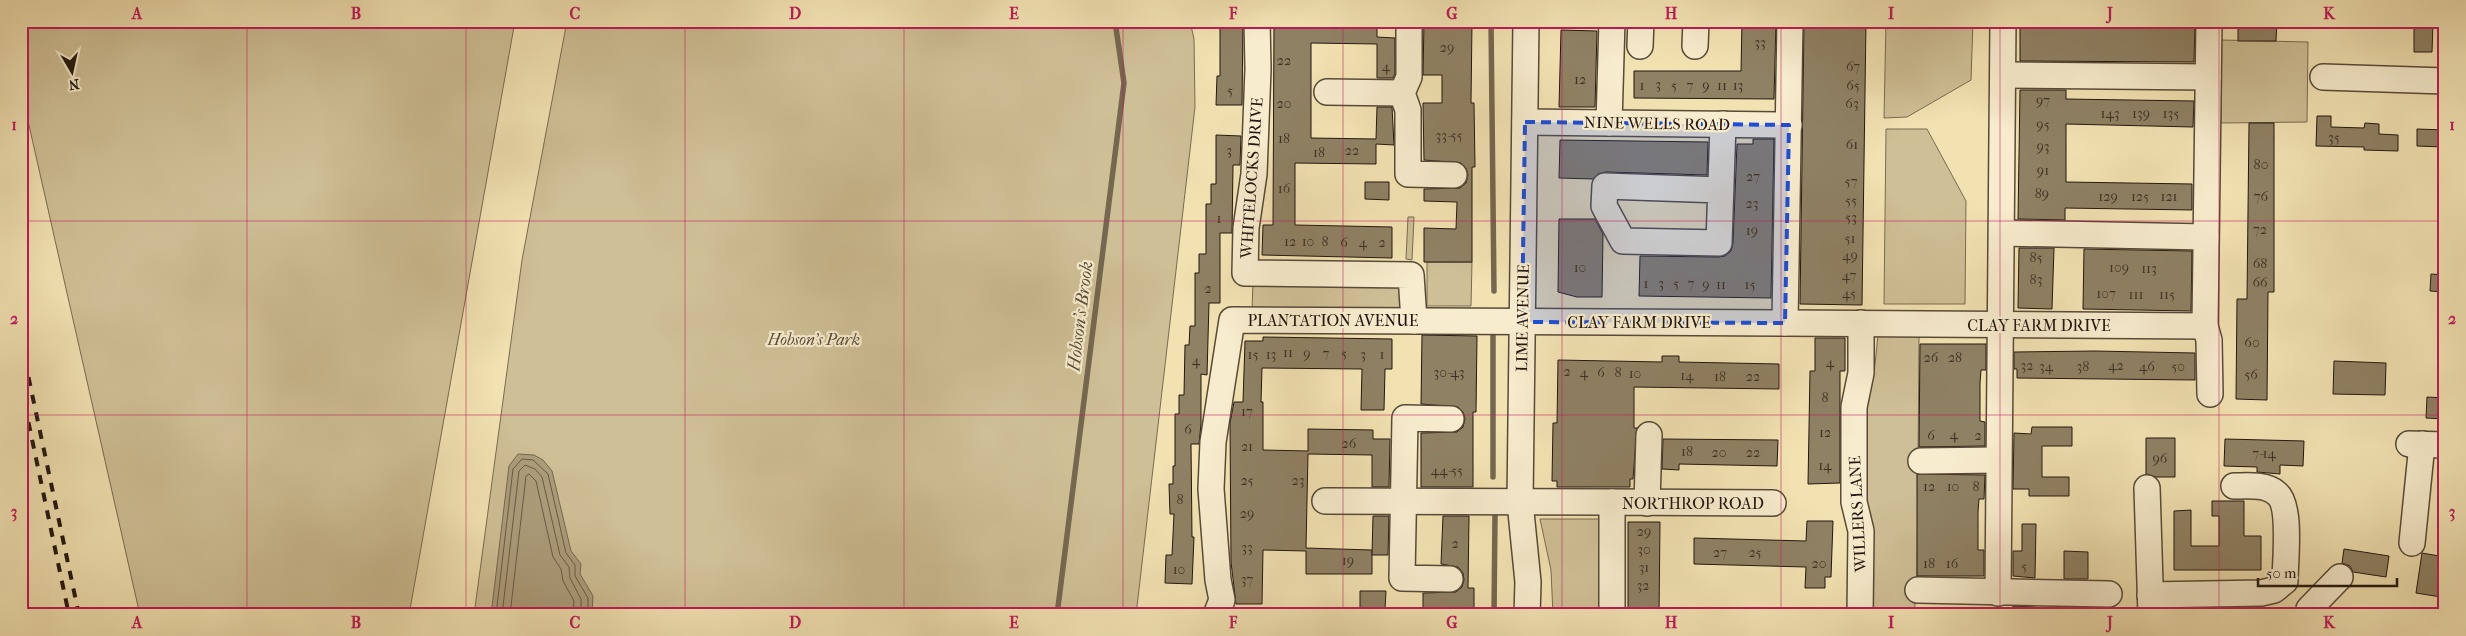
<svg xmlns="http://www.w3.org/2000/svg" width="2466" height="636" viewBox="0 0 2466 636" font-family="'IM FELL French Canon',serif">
<style>
.green{fill:#cfbf96;stroke:#796b53}
.water{fill:#ac9d7b;stroke:#756750}
.lines{fill:none;stroke-linecap:round;stroke-linejoin:round}
.shore{stroke:#685a46;stroke-width:1}
.stream{stroke:#756750;stroke-width:5.5}
.building{fill:#8f8164;stroke:#231710}
.minor-casing{stroke:#574a38;stroke-width:28}
.minor{stroke:#f7eccd;stroke-width:25}
.rail{stroke:#231710;stroke-width:4;stroke-dasharray:9 9;stroke-linecap:butt}
.marked{fill:#1d4ed8;fill-opacity:0.2;stroke:#1d4ed8;stroke-width:4;stroke-dasharray:10 6;stroke-linejoin:round}
.grid{fill:none;stroke:#c2185b;stroke-width:1;stroke-opacity:0.55}
.labels{text-anchor:middle;stroke-width:4.5;stroke-linejoin:round;paint-order:stroke}
.number-label{font-size:14px;fill:#3e3225}
.street-label{font-size:16px;fill:#231710;stroke:#f7eccd}
.park-label{font-size:16px;font-style:italic;fill:#574938;stroke:#f7eccd}
.water-label{font-size:18px;font-style:italic;fill:#5a4d3b;stroke:#f7eccd}
.neatline{fill:none;stroke:#c2185b;stroke-width:2}
.grid-label{font-size:16px;text-anchor:middle;font-weight:bold;fill:#c2185b}
</style>
<rect width="100%" height="100%" fill="#f2e2b2"/>
<filter id="stains"><feTurbulence type="fractalNoise" baseFrequency=".004" numOctaves="4"/><feColorMatrix values="0 0 0 0 .2 0 0 0 0 .09 0 0 0 0 .02 0 0 0 .5 -.17"/></filter>
<radialGradient id="worn" r=".72"><stop offset=".6" stop-color="#630" stop-opacity="0"/><stop offset="1" stop-color="#630" stop-opacity=".3"/></radialGradient>
<g class="green">
<path d="M21 21H515L409 615H140L21 90Z"/>
<path d="M567 21H1190L1194 39 1195 107 1136 615H474L522 260Z"/>
<path d="M1886 21H1973L1971 80 1907 117 1884 118Z"/>
<path d="M2221 40 2308 42 2307 122 2221 123Z"/>
<path d="M1886 129H1927L1966 201 1965 304H1884Z"/>
<path d="M1408 217H1414L1412 260 1406 259Z"/>
<path d="M1427 262H1472L1471 306H1427Z"/>
<path d="M1253 282H1395L1404 289 1405 304 1394 313 1252 310Z"/>
<path d="M1878 335 1919 336 1917 585 1914 615H1867L1860 504V407L1874 374Z"/>
<path d="M1540 519H1603L1604 615H1553L1551 570Z"/>
</g>
<path class="water" d="M518 454 534 455 543 460 552 471 571 551 581 564 580 574 593 596 592 612 594 615H491L509 466Z"/>
<g class="lines">
<g class="shore">
<path d="M496 615 513 469 522 459 533 460 548 474 566 553 575 565V576L588 598V615"/>
<path d="M502 615 519 471 525 465 535 469 542 477 560 555 569 567 570 578 581 599V615"/>
<path d="M510 615 526 476 529 474 536 481 553 557 561 569 563 581 574 601 573 615"/>
</g>
<g class="stream">
<path d="M1491 21 1494 291"/>
<path d="M1493 334V477"/>
<path d="M1057 615 1124 83 1115 21"/>
<path d="M1494 615 1495 514"/>
</g>
</g>
<g class="building">
<path d="M1220 21H1243L1242 105H1216L1217 76H1220Z"/>
<path d="M1274 21 1377 22V37L1395 38V74L1393 78H1377V44L1311 43V138L1376 139 1377 107H1392L1394 145 1376 144V164L1295 163V225L1392 227V258L1262 255 1263 225H1273Z"/>
<path d="M1424 21H1472L1471 103H1474L1475 167H1472V262H1424V228L1456 229 1457 202 1424 201V189L1460 188 1466 183 1468 175 1466 168 1461 163 1424 160 1423 103H1442V75H1423Z"/>
<path d="M1742 21H1776L1774 99 1634 98V71H1741Z"/>
<path d="M1804 21H1866L1862 305 1800 304Z"/>
<path d="M2030 21H2195L2194 62 2020 61V27H2030Z"/>
<path d="M2238 21H2277L2276 41H2238Z"/>
<path d="M2414 21H2433L2432 52H2414Z"/>
<path d="M1561 30 1597 31 1595 107H1559Z"/>
<path d="M2020 90H2066V99L2194 101 2193 127 2066 124V182L2192 184V210L2065 208V220L2018 219Z"/>
<path d="M2317 116H2331V127L2364 128 2365 123 2379 124V134L2398 135V151L2364 150V147L2316 146Z"/>
<path d="M2249 123H2274V292H2268L2267 400 2236 399 2237 299H2247Z"/>
<path d="M2417 129 2445 130V147L2417 146Z"/>
<path d="M1216 135 1241 136 1240 165H1233L1232 233H1220V303H1209L1207 375 1201 374V424L1199 444H1191L1192 537H1194L1192 584 1165 583 1166 555H1172L1174 514H1170L1169 484H1173V466H1175V414H1179V395H1184L1185 345H1189L1190 326H1195V273H1199V254H1206V204H1211V184H1216Z"/>
<path d="M1753 139H1774L1771 298 1639 296 1640 256 1719 257 1725 256 1731 251 1733 243 1737 144H1753Z"/>
<path d="M1560 140 1708 142 1707 175 1606 172 1598 174 1593 179 1559 178Z"/>
<path d="M1365 182H1389V200L1365 199Z"/>
<path d="M1559 219H1595L1603 234 1602 297H1577L1558 292Z"/>
<path d="M2019 248H2054L2052 309 2018 308Z"/>
<path d="M2084 249 2192 251 2191 311 2083 309Z"/>
<path d="M2431 274 2445 275V292L2430 291Z"/>
<path d="M1422 335 1477 336 1476 412H1473V487H1421V433L1457 432 1463 427 1465 419 1463 412 1458 407 1421 404Z"/>
<path d="M1263 337 1392 339V369H1385L1384 410H1361L1362 369 1262 368 1261 402H1263V450L1308 451V429L1373 430V439H1390L1389 487H1372V455L1308 454 1306 548 1372 550V574H1306V551L1263 550 1262 604H1236L1231 562 1230 423 1234 402H1243L1245 341H1263Z"/>
<path d="M1815 338H1845V371H1840V483L1808 484 1810 371H1815Z"/>
<path d="M1920 344H1986V370H1981L1980 383V421L1985 422V446L1919 447Z"/>
<path d="M2095 351 2195 353V380L2017 378V369H2014V352Z"/>
<path d="M1662 356H1679V362L1779 364V389L1634 387V428H1637L1633 479H1630V487H1557V481H1552L1553 423H1557L1558 360 1662 362Z"/>
<path d="M2334 361 2386 363 2385 395 2333 394Z"/>
<path d="M2427 397 2445 398V419L2426 418Z"/>
<path d="M2032 427H2072V446H2042V477H2069V496H2029V489H2013L2014 433 2031 434Z"/>
<path d="M2146 438H2175V477H2156L2146 474Z"/>
<path d="M1663 439 1778 440 1777 466 1679 464V470L1662 469Z"/>
<path d="M2225 439 2304 441 2303 466 2280 465V474L2257 472V467L2224 466Z"/>
<path d="M1917 474 1985 475 1984 499H1979L1978 512V550H1984V576H1917Z"/>
<path d="M2212 501H2244V536H2261V570H2174V511L2191 510V546H2219V516H2212Z"/>
<path d="M1373 516H1389L1388 555H1372Z"/>
<path d="M1443 516H1469L1468 588H1474V615H1423V593L1456 592 1462 587 1464 580 1463 573 1458 567 1441 564Z"/>
<path d="M1807 521H1833L1831 577H1825V588H1805L1806 567 1694 564V538L1806 541Z"/>
<path d="M1628 522H1660L1659 615H1628Z"/>
<path d="M2022 524H2036L2035 578 2013 576V551H2022Z"/>
<path d="M2344 549 2389 556 2386 577 2353 572 2350 566 2342 563Z"/>
<path d="M2064 551 2088 552V579H2064Z"/>
<path d="M2422 553 2445 557 2441 597 2416 593Z"/>
<path d="M1360 591H1386L1385 609H1360Z"/>
<path d="M2013 606 2035 607V615H2013Z"/>
<path d="M2065 607 2088 608V615H2065Z"/>
</g>
<g class="lines">
<g class="minor-casing">
<g id="minor">
<path d="M1257 21 1258 69 1254 174 1246 228 1245 273 1411 275 1414 321"/>
<path d="M1409 21V77L1402 93 1408 110V174L1454 175"/>
<path d="M1526 21 1520 502 1528 582 1527 615"/>
<path d="M1640 46 1641 21"/>
<path d="M1695 46 1696 21"/>
<path d="M2003 75 2208 77"/>
<path d="M2323 77 2445 81"/>
<path d="M1327 92 1402 93"/>
<path d="M1525 122 1789 125"/>
<path d="M1609 123 1612 21"/>
<path d="M1721 190 1605 186 1604 206 1623 241 1719 243 1723 124"/>
<path d="M2002 233 2206 237"/>
<path d="M1785 323 2205 326 2209 21"/>
<path d="M2205 326 2209 340 2210 394"/>
<path d="M2409 444 2445 445"/>
<path d="M1921 461 1998 460"/>
<path d="M2147 488 2151 615"/>
<path d="M1325 501 1612 502"/>
<path d="M1647 503 1649 435"/>
<path d="M2412 543 2422 444"/>
<path d="M1450 579 1402 578 1405 418 1451 419"/>
<path d="M1918 590 2109 594"/>
<path d="M1998 593 2003 21"/>
<path d="M2150 595 2261 593 2274 590 2285 581C2285 562 2292 504 2276 493 2265 484 2248 486 2234 486"/>
<path d="M1216 615 1222 600 1218 580 1211 489 1213 442 1232 320 1785 323 1790 21"/>
<path d="M1612 615V502L1773 503"/>
<path d="M1860 615 1861 531 1854 502V407L1861 373V323"/>
<path d="M2309 615V609L2340 577"/>
</g>
</g>
<use href="#minor" class="minor"/>
<g class="rail">
<path d="M21 342 79 615"/>
<path d="M21 387 69 615"/>
</g>
</g>
<path class="marked" d="M1525 122 1789 125 1785 323 1522 322Z"/>
<path class="grid" d="M247 21V615M466 21V615M685 21V615M904 21V615M1123 21V615M1343 21V615M1562 21V615M1781 21V615M2000 21V615M2219 21V615M21 221H2445M21 415H2445"/>
<g class="labels">
<g class="number-label">
<text x="1760" y="47">33</text>
<text x="1447" y="52">29</text>
<text x="1284" y="65">22</text>
<text x="1386" y="71">4</text>
<text x="1853" y="71">67</text>
<text x="1580" y="84">12</text>
<text x="1658" y="89">3</text>
<text x="1642" y="90">1</text>
<text x="1674" y="90">5</text>
<text x="1690" y="90">7</text>
<text x="1706" y="90">9</text>
<text x="1722" y="90">11</text>
<text x="1738" y="90">13</text>
<text x="1853" y="90">65</text>
<text x="1230" y="95">5</text>
<text x="2043" y="105">97</text>
<text x="1284" y="108">20</text>
<text x="1852" y="108">63</text>
<text x="2110" y="118">143</text>
<text x="2141" y="118">139</text>
<text x="2171" y="118">135</text>
<text x="2043" y="129">95</text>
<text x="1449" y="140">33-55</text>
<text x="2334" y="142">35</text>
<text x="1284" y="143">18</text>
<text x="1852" y="149">61</text>
<text x="2043" y="151">93</text>
<text x="1229" y="155">3</text>
<text x="1352" y="155">22</text>
<text x="1319" y="157">18</text>
<text x="2261" y="169">80</text>
<text x="2043" y="175">91</text>
<text x="1753" y="181">27</text>
<text x="1851" y="186">57</text>
<text x="1284" y="193">16</text>
<text x="2042" y="198">89</text>
<text x="2108" y="201">129</text>
<text x="2140" y="201">125</text>
<text x="2169" y="201">121</text>
<text x="2261" y="201">76</text>
<text x="1851" y="205">55</text>
<text x="1752" y="208">23</text>
<text x="1851" y="222">53</text>
<text x="1219" y="223">1</text>
<text x="2260" y="234">72</text>
<text x="1752" y="235">19</text>
<text x="1850" y="243">51</text>
<text x="1290" y="246">12</text>
<text x="1308" y="246">10</text>
<text x="1325" y="246">8</text>
<text x="1344" y="247">6</text>
<text x="1363" y="247">4</text>
<text x="1382" y="247">2</text>
<text x="1850" y="260">49</text>
<text x="2036" y="262">85</text>
<text x="2260" y="268">68</text>
<text x="1580" y="272">10</text>
<text x="2119" y="272">109</text>
<text x="2149" y="273">113</text>
<text x="1849" y="280">47</text>
<text x="2036" y="284">83</text>
<text x="2260" y="287">66</text>
<text x="1646" y="288">1</text>
<text x="1661" y="288">3</text>
<text x="1676" y="288">5</text>
<text x="1691" y="288">7</text>
<text x="1706" y="289">9</text>
<text x="1721" y="289">11</text>
<text x="1750" y="289">15</text>
<text x="1208" y="293">2</text>
<text x="1849" y="298">45</text>
<text x="2106" y="298">107</text>
<text x="2136" y="299">111</text>
<text x="2167" y="299">115</text>
<text x="2252" y="347">60</text>
<text x="1288" y="357">11</text>
<text x="1307" y="358">9</text>
<text x="1326" y="358">7</text>
<text x="1344" y="358">5</text>
<text x="1253" y="359">15</text>
<text x="1271" y="359">13</text>
<text x="1363" y="359">3</text>
<text x="1382" y="359">1</text>
<text x="1931" y="362">26</text>
<text x="1955" y="362">28</text>
<text x="1196" y="365">4</text>
<text x="1830" y="367">4</text>
<text x="2027" y="370">32</text>
<text x="2116" y="370">42</text>
<text x="2046" y="371">34</text>
<text x="2083" y="371">38</text>
<text x="2147" y="371">46</text>
<text x="2178" y="371">50</text>
<text x="1567" y="376">2</text>
<text x="1449" y="377">30-43</text>
<text x="1584" y="377">4</text>
<text x="1601" y="377">6</text>
<text x="1618" y="377">8</text>
<text x="1635" y="378">10</text>
<text x="2251" y="379">56</text>
<text x="1687" y="380">14</text>
<text x="1720" y="381">18</text>
<text x="1753" y="381">22</text>
<text x="1825" y="402">8</text>
<text x="1247" y="416">17</text>
<text x="1188" y="434">6</text>
<text x="1825" y="437">12</text>
<text x="1954" y="439">4</text>
<text x="1931" y="440">6</text>
<text x="1978" y="440">2</text>
<text x="1349" y="448">26</text>
<text x="1247" y="451">21</text>
<text x="1687" y="456">18</text>
<text x="1719" y="457">20</text>
<text x="1753" y="457">22</text>
<text x="2264" y="458">7-14</text>
<text x="2160" y="463">96</text>
<text x="1825" y="470">14</text>
<text x="1447" y="475">44-55</text>
<text x="1247" y="485">25</text>
<text x="1298" y="485">23</text>
<text x="1929" y="491">12</text>
<text x="1953" y="491">10</text>
<text x="1976" y="491">8</text>
<text x="1180" y="504">8</text>
<text x="1247" y="518">29</text>
<text x="1644" y="536">29</text>
<text x="1455" y="548">2</text>
<text x="1247" y="552">33</text>
<text x="1644" y="554">30</text>
<text x="1720" y="557">27</text>
<text x="1755" y="557">25</text>
<text x="1348" y="565">19</text>
<text x="1819" y="568">20</text>
<text x="1929" y="568">18</text>
<text x="1952" y="568">16</text>
<text x="2024" y="571">5</text>
<text x="1644" y="572">31</text>
<text x="1179" y="574">10</text>
<text x="1247" y="584">37</text>
<text x="1643" y="590">32</text>
</g>
<g class="street-label">
<text transform="translate(1657 123) rotate(1)" y="6">NINE WELLS ROAD</text>
<text transform="translate(1251 178) rotate(-86)" y="6">WHITELOCKS DRIVE</text>
<text transform="translate(1522 318) rotate(-89)" y="6">LIME AVENUE</text>
<text x="1333" y="326">PLANTATION AVENUE</text>
<text x="1639" y="328">CLAY FARM DRIVE</text>
<text x="2039" y="331">CLAY FARM DRIVE</text>
<text x="1693" y="509">NORTHROP ROAD</text>
<text transform="translate(1857 514) rotate(-93)" y="6">WILLERS LANE</text>
</g>
<g class="park-label">
<text x="814" y="345">Hobson's Park</text>
</g>
<g class="water-label">
<text transform="translate(1080 316) rotate(-83)" y="6">Hobson's Brook</text>
</g>
</g>
<rect width="2466" height="636" fill="none" stroke="#f2e2b2" stroke-width="55"/>
<g transform="translate(72 72) rotate(171)" stroke="#f7eccd" stroke-width="4" paint-order="stroke">
<path d="M0-4L9 19L0 12L-9 19Z" fill="#231710"/>
<text y="-8" font-size="14" font-weight="bold" text-anchor="middle" fill="#231710">N</text>
</g>
<path d="M2258 578v8h139v-8" fill="none" stroke="#231710" stroke-width="2.5"/>
<text x="2266" y="578" font-size="15" fill="#231710" stroke="#f7eccd" stroke-width="4" paint-order="stroke">50 m</text>
<rect x="28" y="28" width="2410" height="580" class="neatline"/>
<g class="grid-label">
<text x="137" y="19">A</text>
<text x="356" y="19">B</text>
<text x="575" y="19">C</text>
<text x="795" y="19">D</text>
<text x="1014" y="19">E</text>
<text x="1233" y="19">F</text>
<text x="1452" y="19">G</text>
<text x="1671" y="19">H</text>
<text x="1891" y="19">I</text>
<text x="2110" y="19">J</text>
<text x="2329" y="19">K</text>
<text x="14" y="130">1</text>
<text x="2452" y="130">1</text>
<text x="14" y="324">2</text>
<text x="2452" y="324">2</text>
<text x="14" y="517">3</text>
<text x="2452" y="517">3</text>
<text x="137" y="628">A</text>
<text x="356" y="628">B</text>
<text x="575" y="628">C</text>
<text x="795" y="628">D</text>
<text x="1014" y="628">E</text>
<text x="1233" y="628">F</text>
<text x="1452" y="628">G</text>
<text x="1671" y="628">H</text>
<text x="1891" y="628">I</text>
<text x="2110" y="628">J</text>
<text x="2329" y="628">K</text>
</g>
<rect width="100%" height="100%" filter="url(#stains)"/>
<rect width="100%" height="100%" fill="url(#worn)"/>
</svg>
